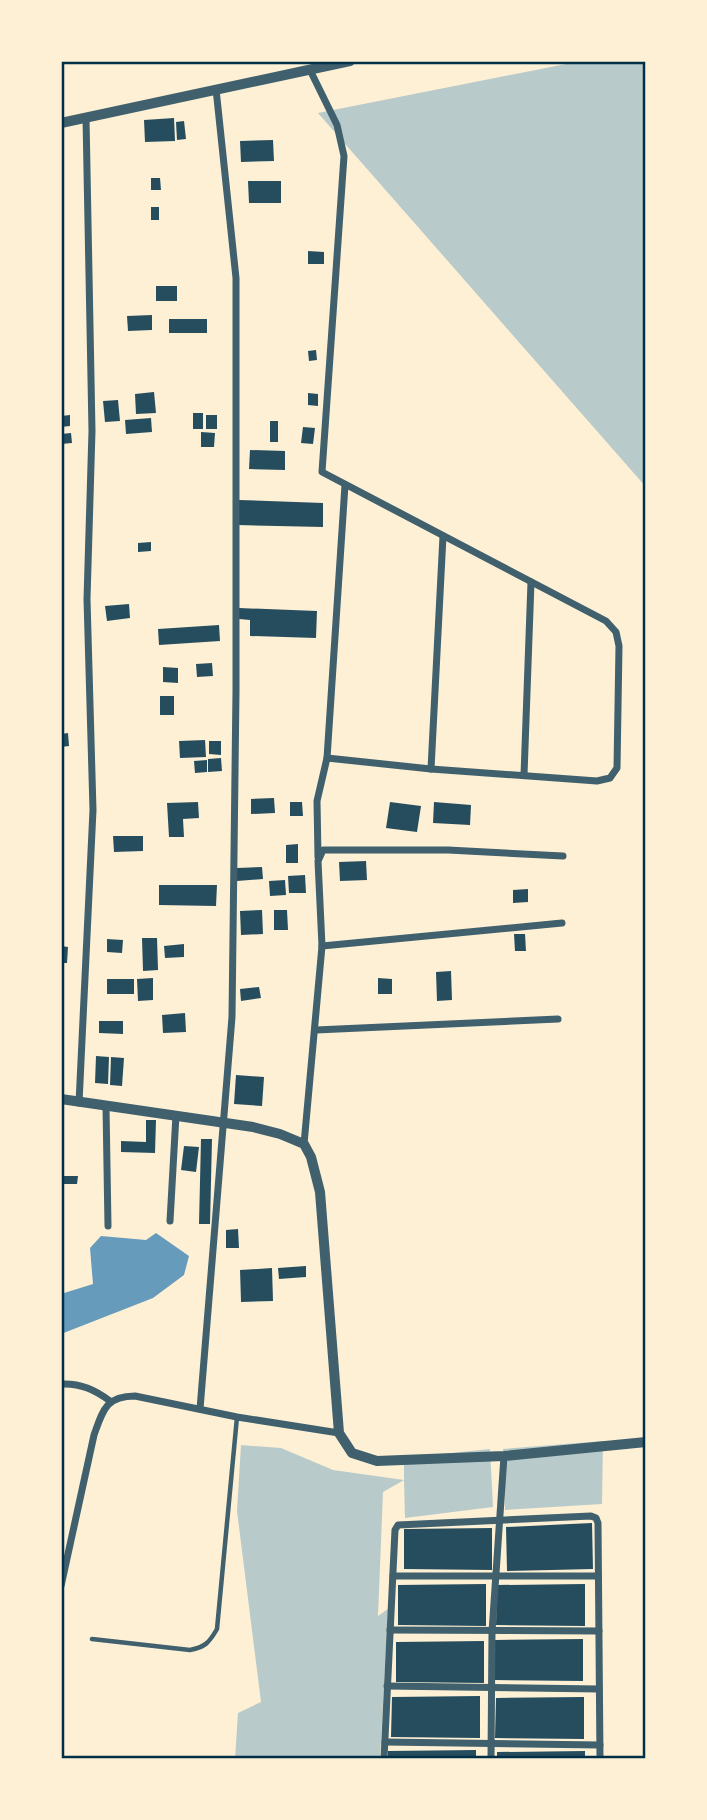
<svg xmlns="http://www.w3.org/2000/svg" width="707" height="1820" viewBox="0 0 707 1820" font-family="Quicksand,sans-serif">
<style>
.green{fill:#b9caca}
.water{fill:#669bbc}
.building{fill:#264d5e}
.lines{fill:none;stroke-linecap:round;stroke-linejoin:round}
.service{stroke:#3f606c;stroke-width:4.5}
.minor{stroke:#3f606c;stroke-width:7}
.tertiary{stroke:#3f606c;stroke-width:10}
.neatline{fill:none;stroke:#003049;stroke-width:2.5}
</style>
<rect width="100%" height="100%" fill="#fdf0d5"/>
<g class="green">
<path d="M581 61H646V487L318 113Z"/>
<path d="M603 1441 602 1504 505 1510 503 1449Z"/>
<path d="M241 1445 281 1448 333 1470 404 1480V1458L490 1449 493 1507 405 1518 404 1480 383 1492 378 1616 388 1609 380 1759H235L238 1713 261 1702 237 1511Z"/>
</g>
<path class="water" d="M156 1233 189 1256 184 1275 153 1298 61 1334V1294L93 1284 90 1248 101 1236 146 1240Z"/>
<g class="building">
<path d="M174 118 175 141 145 142 144 120Z"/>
<path d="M184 121 186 139 177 140 176 122Z"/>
<path d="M273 140 274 161 241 162 240 141Z"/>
<path d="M151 178H160L161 190H151Z"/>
<path d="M248 181H281V203H249Z"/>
<rect x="151" y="207" width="8" height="13"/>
<path d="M308 251 324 252V264H308Z"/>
<rect x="156" y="286" width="21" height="15"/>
<path d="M152 315V330L128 331 127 316Z"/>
<rect x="169" y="319" width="38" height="14"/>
<path d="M316 350 317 360 309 361 308 351Z"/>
<path d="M154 392 156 413 136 414 135 394Z"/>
<path d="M308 393 318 394V406L308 405Z"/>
<path d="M118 400 120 421 105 422 103 401Z"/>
<rect x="193" y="413" width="10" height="16"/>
<path d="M70 415V426L61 427V416Z"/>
<rect x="206" y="415" width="11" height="14"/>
<path d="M151 418 152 432 126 434 125 420Z"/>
<rect x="270" y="421" width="8" height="21"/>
<path d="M303 427 315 428 313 444 301 443Z"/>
<path d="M201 432 215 433 214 447H201Z"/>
<path d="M71 433 72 443 61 444V434Z"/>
<path d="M250 450 285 451V470L249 469Z"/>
<path d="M239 500 323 503V527L238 525Z"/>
<path d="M151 542V551L138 552V543Z"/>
<path d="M129 604 130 618 107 621 105 606Z"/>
<path d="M239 608 317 611 316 638 250 636V620L239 619Z"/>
<path d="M219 625 220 641 159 645 158 629Z"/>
<path d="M212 663 213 676 197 677 196 664Z"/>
<path d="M163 667 178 668V683L163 682Z"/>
<rect x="160" y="696" width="14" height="19"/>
<path d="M68 733 69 746 61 747V734Z"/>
<path d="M205 740 206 757 180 758 179 741Z"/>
<path d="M209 741H221V755L209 754Z"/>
<path d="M221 758 222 771 208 772V759Z"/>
<path d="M207 760V772L195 773 194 761Z"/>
<path d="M274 798 275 813 251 814V799Z"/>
<path d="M198 802 199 818 183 819 184 837H169L167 803Z"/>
<path d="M290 802H302L303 816H290Z"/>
<path d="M390 802 421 806 417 832 386 828Z"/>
<path d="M434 802 471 805 470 825 433 823Z"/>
<path d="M113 836H143V851L114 852Z"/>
<path d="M298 844V863H286V845Z"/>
<path d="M366 861 367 880 340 881 339 862Z"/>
<path d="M262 867 263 879 237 881V868Z"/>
<path d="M305 875 306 893H289L288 876Z"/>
<path d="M285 880 286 895 270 896 269 881Z"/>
<path d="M159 885H217L216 906 159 905Z"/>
<path d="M528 889V902L513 903V890Z"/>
<path d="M262 910 263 934 241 935 240 911Z"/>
<path d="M274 910H287L288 930H274Z"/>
<path d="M514 934H525L526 951H515Z"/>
<path d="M142 938H157L158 970 143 971Z"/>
<path d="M107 939 123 940 122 953 107 952Z"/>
<path d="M184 944V957L165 958 164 946Z"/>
<path d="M61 946 68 947 67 963H61Z"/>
<path d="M451 971 452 1000 437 1001 436 972Z"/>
<path d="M153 978V1000L138 1001 137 979Z"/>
<path d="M378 978 392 979V994H378Z"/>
<rect x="107" y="979" width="27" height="15"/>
<path d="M259 987 261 998 241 1001 240 989Z"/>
<path d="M185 1013 186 1032 163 1033 162 1015Z"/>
<path d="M99 1021H123V1034L99 1033Z"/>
<path d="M96 1056 109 1057 108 1084 95 1083Z"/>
<path d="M111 1057 124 1058 122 1086 110 1085Z"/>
<path d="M236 1075 264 1077 262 1106 234 1104Z"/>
<path d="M146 1120H156L155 1153 121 1152V1141L146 1142Z"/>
<path d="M201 1139H212L210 1224H199Z"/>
<path d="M184 1146 199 1147 196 1172 181 1170Z"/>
<path d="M61 1176H78L77 1184H61Z"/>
<path d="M238 1229 239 1248H226V1230Z"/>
<path d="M306 1266V1277L279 1279 278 1268Z"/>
<path d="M272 1268 273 1301 241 1302 240 1270Z"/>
<path d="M592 1523 593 1569 507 1571 506 1527Z"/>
<path d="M492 1528V1570L404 1569V1529Z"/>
<path d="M486 1584V1626L398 1625V1585Z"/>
<path d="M585 1584V1626L496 1625 497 1585Z"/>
<path d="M583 1639V1681L495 1680V1640Z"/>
<path d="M484 1641V1683L396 1682V1642Z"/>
<path d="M480 1696V1738L391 1737 392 1697Z"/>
<path d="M584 1697V1739L495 1738 496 1698Z"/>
<path d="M476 1750V1759H388V1751Z"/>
<path d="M585 1751V1759H497V1752Z"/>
</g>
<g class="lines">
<path class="service" d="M92 1639 190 1650C205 1647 209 1643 217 1629L237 1417"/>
<g class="minor">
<path d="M310 70 337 125 344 156 322 472 606 621 616 632 619 646 617 768 610 778 597 781 431 769 327 758"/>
<path d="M431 769 443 536"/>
<path d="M524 775 531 582"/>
<path d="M318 857 317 801 327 758 345 485"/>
<path d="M322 946 562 923"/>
<path d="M316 1030 558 1019"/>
<path d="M79 1103 93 810 87 599 92 431 86 118"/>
<path d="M106 1107 108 1226"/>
<path d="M304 1144 322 946 318 861 323 850H448L563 856"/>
<path d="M170 1221 176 1115"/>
<path d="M61 1384C81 1383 95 1390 110 1401"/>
<path d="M200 1409 232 1017 236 691V278L216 89"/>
<path d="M393 1576H598"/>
<path d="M61 1586 94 1435C103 1410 106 1396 135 1396L237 1417 339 1433"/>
<path d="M390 1630 599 1631"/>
<path d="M387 1686 599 1689"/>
<path d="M385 1742 600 1745"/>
<path d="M384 1759 395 1530 398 1525 591 1516 596 1518 598 1523 600 1759"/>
<path d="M491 1759 492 1632 504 1456"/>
</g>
<g class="tertiary">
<path d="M61 123 350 61"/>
<path d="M61 1099 253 1127 280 1134 304 1144 311 1157 320 1192 339 1433 352 1453 377 1461 504 1456 646 1442"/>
</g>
</g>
<rect width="707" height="1820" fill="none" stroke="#fdf0d5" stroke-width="126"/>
<rect x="63" y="63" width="581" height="1694" class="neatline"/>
</svg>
